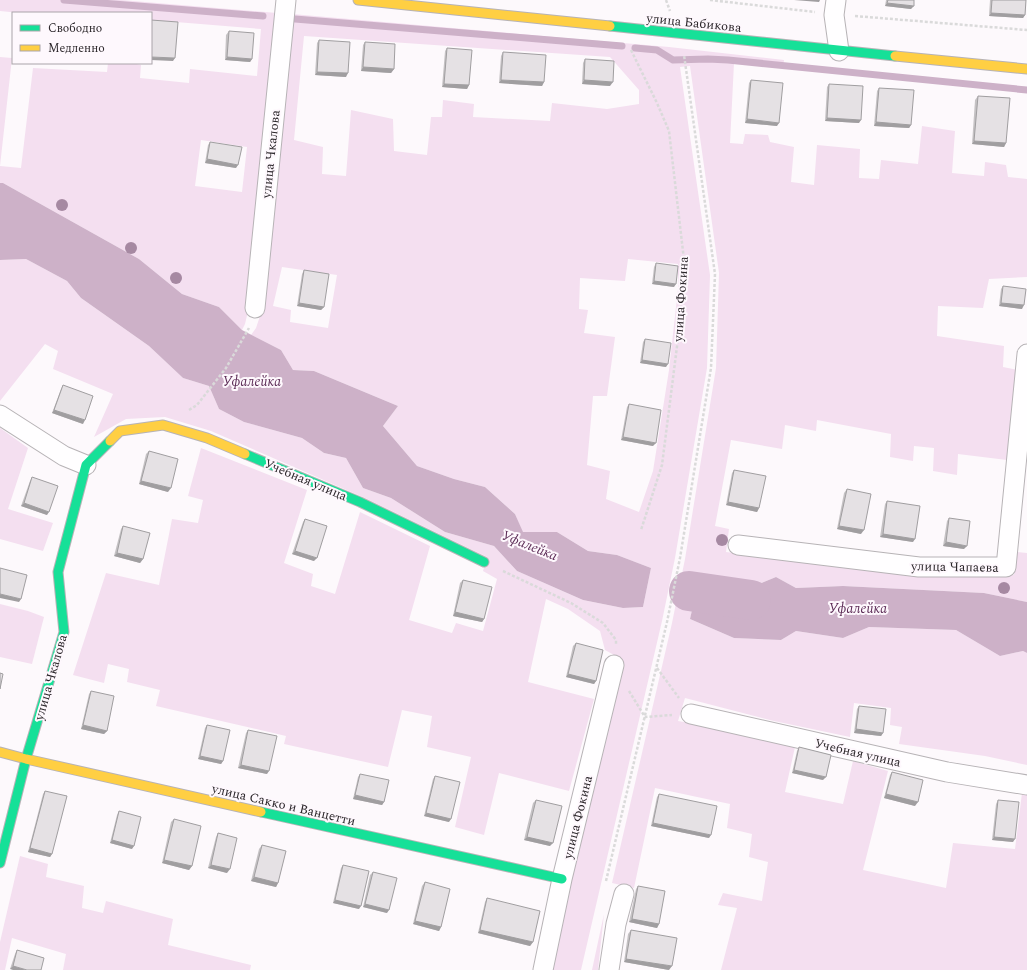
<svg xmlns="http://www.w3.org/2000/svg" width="1027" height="970" viewBox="0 0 1027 970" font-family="Spectral,serif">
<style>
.green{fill:#f4dff0;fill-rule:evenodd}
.water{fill:#cdb1c8}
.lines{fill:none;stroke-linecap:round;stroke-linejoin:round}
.stream{stroke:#cdb1c8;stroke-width:7}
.river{stroke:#cdb1c8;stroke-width:40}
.street-casing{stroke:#b7b3b6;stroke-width:21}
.fast-casing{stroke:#b7b3b6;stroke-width:11}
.slow-casing{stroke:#b7b3b6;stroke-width:11}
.path{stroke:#dadada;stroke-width:2.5;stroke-dasharray:3 2;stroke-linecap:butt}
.street{stroke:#fffeff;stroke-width:19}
.fast{stroke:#16e098;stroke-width:9}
.slow{stroke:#ffcf43;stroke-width:9}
.tree{fill:#a689a2}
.wall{fill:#c5c2c4}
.shaded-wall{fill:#a09ea0}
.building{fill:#e5e1e4;stroke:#a09ea0}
.labels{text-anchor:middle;stroke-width:4;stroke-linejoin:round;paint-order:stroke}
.street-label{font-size:13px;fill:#2b262a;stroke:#fef8fd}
.water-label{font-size:14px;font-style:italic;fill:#5e2e58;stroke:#fef8fd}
</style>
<rect width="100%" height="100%" fill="#fdf9fc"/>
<g class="green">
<path d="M0 0H121L277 13 249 307 245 324 242 330 219 307 182 294 139 259 3 183H0V57L12 58 0 166 21 168 33 68 107 72 108 63H132L141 65 140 78 189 83 190 69 257 76 261 29 151 20V13H20L0 11ZM201 140 247 147 242 192 195 186Z"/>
<path d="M292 14 669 47 784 60 783 67 734 63 730 143 743 144 745 134 768 135 770 142 794 147 791 182 814 185 817 145 860 149 859 178 879 179 881 160 918 164 922 126 955 131 952 173 984 176 985 162 1006 165 1008 177 1027 179V277L989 279 983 308 938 306 937 336 1004 346 1003 367 1018 370 1007 460 958 454 957 475 933 471 934 448 914 446 913 461 890 457 891 434 817 420 816 431 785 425 782 449 731 440 715 526 729 529 726 552 916 576 1014 575 1017 552 1027 553V602L984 593 843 586 796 588 776 577 749 588 700 580 690 619 734 638 781 640 796 631 843 638 869 627 956 630 1000 656 1023 651 1027 653V765L985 756 899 744 902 727 890 725 891 708 854 703 850 737 774 721 685 698 678 721 735 731 795 747 785 792 843 804 853 761 888 771 863 870 946 888 953 843 1015 849 1022 793 1027 794V970H721L737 908 718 905 723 893 762 901 768 862 749 857 752 834 727 828 730 804 655 788 634 888 612 883 672 623 685 559 716 368 719 273 690 66 680 67 710 275 707 368 675 558 662 621 581 970H551L569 882 623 660 605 650 600 631 568 609 546 599 528 682 594 699 569 791 499 773 484 835 455 827 471 757 427 747 432 716 402 710 388 767 284 744 286 736 156 706 160 690 127 682 129 669 108 664 104 683 73 675 106 573 159 585 172 519 198 523 203 500 188 496 201 448 307 490 284 563 313 574 311 586 335 594 360 512 430 546 409 620 452 633 456 623 483 631 497 579 483 571 487 557 365 498 211 431 165 417 126 419 94 437 113 394 53 369 58 351 45 344 0 401V260L26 259 67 281 81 298 149 346 183 378 209 386 219 409 244 422 302 438 324 453 346 458 363 488 391 498 445 532 494 546 517 571 583 600 623 608 643 607 651 568 617 555 588 551 557 532 523 533 515 514 485 487 454 479 417 466 383 426 398 406 314 371 293 370 281 350 251 335 256 328 262 310ZM304 36 610 57 639 90V104L607 109 552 103 550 121 473 117 474 104 443 100 442 117H431L427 155 394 151 393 119 351 110 346 176 322 174 323 147 294 140ZM628 259 678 264V289L669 370 653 471 639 512 606 499 610 471 587 465 593 396H607L615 337 584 333 588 310 579 309 580 278 625 281ZM282 267 337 275 328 328 290 322 291 310 273 306Z"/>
<path d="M0 428 28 448 8 509 53 523 43 551 0 539Z"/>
<path d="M0 604 28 611 44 617 32 664 0 657Z"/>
<path d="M20 856 48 864 46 877 84 886 82 908 103 913 106 901 173 919 168 945 251 965 250 970H63L66 954 12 938 5 970H0V942Z"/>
<path d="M604 914 598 970H592Z"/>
</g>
<g class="water">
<path d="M0 183H3L139 259 182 294 219 307 242 330 281 350 293 370 314 371 398 406 383 426 417 466 454 479 485 487 515 514 523 532H557L588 551 617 555 651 568 643 607 623 608 583 600 517 571 494 546 445 532 391 498 363 488 346 458 324 453 302 438 244 422 219 409 209 386 183 378 149 346 81 298 67 281 26 259 0 260Z"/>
<path d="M776 577 796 588 843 586 984 593 1027 602V653L1023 651 1000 656 956 630 869 627 843 638 796 631 781 640 734 638 690 619 699 580 749 588Z"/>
</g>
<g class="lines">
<g class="stream">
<path d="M64 0 263 16"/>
<path d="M295 19 622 46"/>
<path d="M635 48 657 50 673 60 708 59 728 60 1027 90"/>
</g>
<path class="river" d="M689 591 751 600"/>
<g class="street-casing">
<g id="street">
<path d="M836 0 834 15 839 51"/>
<path d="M255 308 286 0"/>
<path d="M0 415 64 456 86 465"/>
<path d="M738 545 919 567H1006L1027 354"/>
<path d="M691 714 947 772 1027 785"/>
<path d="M543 970 562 879 614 665"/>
<path d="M609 970 616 924 624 894"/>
</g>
</g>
<g class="fast-casing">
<g id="fast">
<path d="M610 26 895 56"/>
<path d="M245 454 360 502 484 562"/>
<path d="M261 812 562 879"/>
<path d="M0 863 26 759 64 632 58 572 86 465 110 441"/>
</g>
</g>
<g class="slow-casing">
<g id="slow">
<path d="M358 0 610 26"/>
<path d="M895 56 1027 69"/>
<path d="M110 441 120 431 163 425 207 438 245 454"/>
<path d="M0 752 26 759 261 812"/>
</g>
</g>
<g class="path">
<path d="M666 0 670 11"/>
<path d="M710 0 815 12"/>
<path d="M855 16 1027 30"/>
<path d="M631 50 657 103 669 131 684 260 681 315 662 465 641 530"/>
<path d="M189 410 197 405 226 368 249 328"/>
<path d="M503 571 571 603 603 623 616 640V645"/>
<path d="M657 668 679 698"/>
<path d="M629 691 645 717 672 715"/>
<path d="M606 881 667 622 680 558 711 368 715 274 684 55"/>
</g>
<use href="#street" class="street"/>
<use href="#fast" class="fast"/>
<use href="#slow" class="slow"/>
</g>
<g class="tree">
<circle cx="62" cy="205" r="6"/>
<circle cx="131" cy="248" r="6"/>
<circle cx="176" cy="278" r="6"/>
<circle cx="722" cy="540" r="6"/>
<circle cx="1004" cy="588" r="6"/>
</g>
<g class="wall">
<path d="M886 0H914L911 9 885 6Z"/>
<path d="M990 0H1026L1025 15 1023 18 989 16Z"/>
<path d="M229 31 252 59 250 62 225 60 226 35Z"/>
<path d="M319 40 346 77 315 75 317 43Z"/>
<path d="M365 42 394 69 391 73 361 71 363 45Z"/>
<path d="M447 48 469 85 467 89 442 87 445 51Z"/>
<path d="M503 52 544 82 542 86 499 83 501 56Z"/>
<path d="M585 59 610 86 582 84 583 63Z"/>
<path d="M751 80 777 126 745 123 749 83Z"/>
<path d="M829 84 859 123 825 121 827 87Z"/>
<path d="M879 88 911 125 909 128 874 126 877 91Z"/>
<path d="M978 96 1006 143 1004 147 972 144 975 100Z"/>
<path d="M210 142 236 168 205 163 208 145Z"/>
<path d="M656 263 674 287 652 284 654 267Z"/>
<path d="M304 270 324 307 321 310 297 306 302 274Z"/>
<path d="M1003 286 1022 309 999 306 1001 289Z"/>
<path d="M645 339 666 367 640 363 643 342Z"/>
<path d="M63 385 83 424 52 413 61 389Z"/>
<path d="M629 404 653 446 621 440 627 407Z"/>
<path d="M149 451 168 492 139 484 146 454Z"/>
<path d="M734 470 759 508 757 512 726 505 732 473Z"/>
<path d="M32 477 47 515 21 506 30 481Z"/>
<path d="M847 489 861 534 837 529 844 493Z"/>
<path d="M887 501 913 542 880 537 885 504Z"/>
<path d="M949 518 964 549 943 546 947 521Z"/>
<path d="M305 519 314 561 292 554 303 522Z"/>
<path d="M123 526 143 559 140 563 114 556 121 529Z"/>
<path d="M463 580 484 619 482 622 453 616 460 583Z"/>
<path d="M576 643 596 681 594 684 566 677 573 646Z"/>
<path d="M91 691 107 731 104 734 81 729 89 694Z"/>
<path d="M859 706 883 733 881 736 854 733 857 709Z"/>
<path d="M207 725 223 761 221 764 198 759 205 728Z"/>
<path d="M248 730 267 774 238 768 246 733Z"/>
<path d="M799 747 823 780 792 773 797 751Z"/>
<path d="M892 772 915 806 884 798 890 775Z"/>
<path d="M360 774 384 802 382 805 353 799 358 777Z"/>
<path d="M435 776 449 822 424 816 433 779Z"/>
<path d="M45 791 52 854 50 857 28 852 43 794Z"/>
<path d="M659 794 709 838 651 826 657 797Z"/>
<path d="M536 800 550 846 524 840 533 803Z"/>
<path d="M998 800 1013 842 992 840 996 804Z"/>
<path d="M119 811 132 849 110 843 117 815Z"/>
<path d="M174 819 192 866 189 870 162 863 171 822Z"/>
<path d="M218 833 227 873 208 868 216 837Z"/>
<path d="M262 845 278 883 276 887 251 881 259 849Z"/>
<path d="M343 865 359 909 333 903 341 868Z"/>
<path d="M373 872 387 913 363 907 370 875Z"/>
<path d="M425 882 441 927 439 931 413 924 422 886Z"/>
<path d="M638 886 659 924 657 928 629 922 636 889Z"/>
<path d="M487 898 533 942 530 946 478 933 485 902Z"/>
<path d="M631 930 669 970 624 962 628 934Z"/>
<path d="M17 950 44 958 10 969 15 954Z"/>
</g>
<g class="shaded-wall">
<path d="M794 0H820L819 2Z"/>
<path d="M887 3 914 6 911 9 885 6Z"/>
<path d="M991 13 1025 15 1023 18 989 16Z"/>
<path d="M151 57 175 58 173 61 151 60Z"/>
<path d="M227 57 252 59 250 62 225 60Z"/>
<path d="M363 67 394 69 391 73 361 71Z"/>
<path d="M317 72 348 73 346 77 315 75Z"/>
<path d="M501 80 544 82 542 86 499 83Z"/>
<path d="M584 80 613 82 610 86 582 84Z"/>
<path d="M444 84 469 85 467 89 442 87Z"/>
<path d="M827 118 861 120 859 123 825 121Z"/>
<path d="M747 119 779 123 777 126 745 123Z"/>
<path d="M876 122 911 125 909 128 874 126Z"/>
<path d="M974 141 1006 143 1004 147 972 144Z"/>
<path d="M207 159 238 165 236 168 205 163Z"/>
<path d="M654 281 676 284 674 287 652 284Z"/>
<path d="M299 303 324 307 321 310 297 306Z"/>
<path d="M1001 303 1024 305 1022 309 999 306Z"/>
<path d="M642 360 668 364 666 367 640 363Z"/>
<path d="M54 410 85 420 83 424 52 413Z"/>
<path d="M623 437 656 443 653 446 621 440Z"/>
<path d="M141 481 171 488 168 492 139 484Z"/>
<path d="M728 502 759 508 757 512 726 505Z"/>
<path d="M24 503 49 512 47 515 21 506Z"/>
<path d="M839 526 864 530 861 534 837 529Z"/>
<path d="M883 534 915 539 913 542 880 537Z"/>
<path d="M946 542 967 546 964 549 943 546Z"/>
<path d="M295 551 317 558 314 561 292 554Z"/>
<path d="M117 553 143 559 140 563 114 556Z"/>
<path d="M0 594 21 599 19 602 0 598Z"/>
<path d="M455 612 484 619 482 622 453 616Z"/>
<path d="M568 674 596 681 594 684 566 677Z"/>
<path d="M83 725 107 731 104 734 81 729Z"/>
<path d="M856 729 883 733 881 736 854 733Z"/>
<path d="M200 756 223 761 221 764 198 759Z"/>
<path d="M241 765 269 771 267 774 238 768Z"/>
<path d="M794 770 826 777 823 780 792 773Z"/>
<path d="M886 794 918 802 915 806 884 798Z"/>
<path d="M355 795 384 802 382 805 353 799Z"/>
<path d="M426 813 451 819 449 822 424 816Z"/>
<path d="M653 823 711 835 709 838 651 826Z"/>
<path d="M527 837 553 843 550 846 524 840Z"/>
<path d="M994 837 1015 839 1013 842 992 840Z"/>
<path d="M112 840 134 846 132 849 110 843Z"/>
<path d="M30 848 52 854 50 857 28 852Z"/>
<path d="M164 860 192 866 189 870 162 863Z"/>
<path d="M211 865 230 869 227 873 208 868Z"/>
<path d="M254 877 278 883 276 887 251 881Z"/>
<path d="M335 900 361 906 359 909 333 903Z"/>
<path d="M365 904 389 910 387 913 363 907Z"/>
<path d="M632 919 659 924 657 928 629 922Z"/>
<path d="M415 921 441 927 439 931 413 924Z"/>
<path d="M480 930 533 942 530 946 478 933Z"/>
<path d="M626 959 672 966 669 970 624 962Z"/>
<path d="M13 966 27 970H13L10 969Z"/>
</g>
<g class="building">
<path d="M888 0H914V6L887 3Z"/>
<path d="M992 0H1026L1025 15 991 13Z"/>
<path d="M151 20 178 22 175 58 151 57Z"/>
<path d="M229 31 254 33 252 59 227 57Z"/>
<path d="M319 40 350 42 348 73 317 72Z"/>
<path d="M365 42 395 44 394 69 363 67Z"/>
<path d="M447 48 472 50 469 85 444 84Z"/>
<path d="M503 52 546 55 544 82 501 80Z"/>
<path d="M585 59 614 61 613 82 584 80Z"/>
<path d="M751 80 783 83 779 123 747 119Z"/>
<path d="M829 84 863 86 861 120 827 118Z"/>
<path d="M879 88 914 90 911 125 876 122Z"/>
<path d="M978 96 1010 98 1006 143 974 141Z"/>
<path d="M210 142 242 147 238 165 207 159Z"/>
<path d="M656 263 678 266 676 284 654 281Z"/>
<path d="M304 270 329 274 324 307 299 303Z"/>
<path d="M1003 286 1026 289 1024 305 1001 303Z"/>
<path d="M645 339 671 343 668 364 642 360Z"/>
<path d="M63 385 93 396 85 420 54 410Z"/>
<path d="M629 404 661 410 656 443 623 437Z"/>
<path d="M149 451 178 459 171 488 141 481Z"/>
<path d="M734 470 766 476 759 508 728 502Z"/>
<path d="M32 477 58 486 49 512 24 503Z"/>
<path d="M847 489 871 494 864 530 839 526Z"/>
<path d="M887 501 920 506 915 539 883 534Z"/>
<path d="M949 518 970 521 967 546 946 542Z"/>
<path d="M305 519 327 526 317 558 295 551Z"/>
<path d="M123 526 150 533 143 559 117 553Z"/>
<path d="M0 568 27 575 21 599 0 594Z"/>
<path d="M463 580 492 587 484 619 455 612Z"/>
<path d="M576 643 603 650 596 681 568 674Z"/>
<path d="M0 673 3 674 0 689Z"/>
<path d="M91 691 114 696 107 731 83 725Z"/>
<path d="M859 706 886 709 883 733 856 729Z"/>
<path d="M207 725 230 730 223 761 200 756Z"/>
<path d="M248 730 277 736 269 771 241 765Z"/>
<path d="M799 747 831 755 826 777 794 770Z"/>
<path d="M892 772 923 780 918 802 886 794Z"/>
<path d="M360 774 389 780 384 802 355 795Z"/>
<path d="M435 776 460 782 451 819 426 813Z"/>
<path d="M45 791 67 796 52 854 30 848Z"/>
<path d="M659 794 717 806 711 835 653 823Z"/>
<path d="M536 800 562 806 553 843 527 837Z"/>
<path d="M998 800 1019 802 1015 839 994 837Z"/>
<path d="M119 811 141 817 134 846 112 840Z"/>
<path d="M174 819 201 826 192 866 164 860Z"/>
<path d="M218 833 237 838 230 869 211 865Z"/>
<path d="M262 845 286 851 278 883 254 877Z"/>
<path d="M343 865 369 871 361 906 335 900Z"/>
<path d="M373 872 397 878 389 910 365 904Z"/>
<path d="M425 882 450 889 441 927 415 921Z"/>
<path d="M638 886 665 891 659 924 632 919Z"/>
<path d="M487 898 540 911 533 942 480 930Z"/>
<path d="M631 930 677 938 672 966 626 959Z"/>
<path d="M17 950 44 958 41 970H27L13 966Z"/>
</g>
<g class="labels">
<g class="street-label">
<text transform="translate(694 22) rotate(6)" y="5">улица Бабикова</text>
<text transform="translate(270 154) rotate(-84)" y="5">улица Чкалова</text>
<text transform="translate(680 299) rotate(-86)" y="5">улица Фокина</text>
<text transform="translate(306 479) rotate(23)" y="5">Учебная улица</text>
<text transform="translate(955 566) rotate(1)" y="5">улица Чапаева</text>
<text transform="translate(50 677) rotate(-74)" y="5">улица Чкалова</text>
<text transform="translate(858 752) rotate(13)" y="5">Учебная улица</text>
<text transform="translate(284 804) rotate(13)" y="5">улица Сакко и Ванцетти</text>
<text transform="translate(577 817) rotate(-76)" y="5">улица Фокина</text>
</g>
<g class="water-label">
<text x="252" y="386">Уфалейка</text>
<text transform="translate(530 545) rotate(22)" y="5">Уфалейка</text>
<text x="858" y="613">Уфалейка</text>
</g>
</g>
<rect x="12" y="12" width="140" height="52" fill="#fef8fd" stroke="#aaa4a9"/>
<rect x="20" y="25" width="20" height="6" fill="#16e098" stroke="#aaa4a9"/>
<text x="48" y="32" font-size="12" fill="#2b262a">Свободно</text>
<rect x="20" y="45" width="20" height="6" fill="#ffcf43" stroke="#aaa4a9"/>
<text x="48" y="52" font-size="12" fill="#2b262a">Медленно</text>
</svg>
